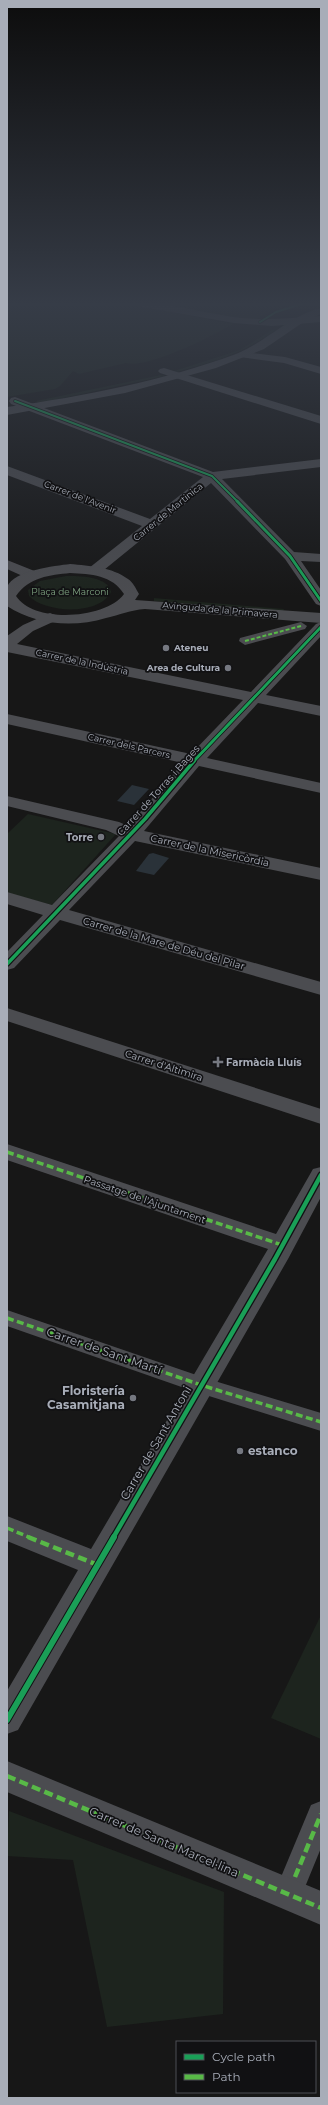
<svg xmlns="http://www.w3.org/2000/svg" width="328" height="2105" viewBox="0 0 328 2105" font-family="Montserrat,sans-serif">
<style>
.green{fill:#1d241e}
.water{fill:#2a3239}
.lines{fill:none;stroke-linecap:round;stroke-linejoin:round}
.pedestrian{fill:#4b4c50;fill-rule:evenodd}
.minor{fill:#4b4c50;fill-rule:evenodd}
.tertiary{fill:#4b4c50;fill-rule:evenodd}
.quiet-far2{stroke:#58b947;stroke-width:2;stroke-dasharray:4 2;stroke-linecap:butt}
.quiet-far1{stroke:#58b947;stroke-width:3.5;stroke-dasharray:7 3.5;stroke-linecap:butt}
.quiet{stroke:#58b947;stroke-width:4.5;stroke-dasharray:9 4.5;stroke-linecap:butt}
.cycleway-far4-casing{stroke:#111113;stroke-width:3.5}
.cycleway-far3-casing{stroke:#111113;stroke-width:4.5}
.cycleway-far2-casing{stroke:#111113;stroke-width:6}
.cycleway-far1-casing{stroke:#111113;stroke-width:7}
.cycleway-casing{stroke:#111113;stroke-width:8}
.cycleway-far4{stroke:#1a9f57;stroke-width:2}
.cycleway-far3{stroke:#1a9f57;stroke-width:3}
.cycleway-far2{stroke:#1a9f57;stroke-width:3.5}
.cycleway-far1{stroke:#1a9f57;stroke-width:4.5}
.cycleway{stroke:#1a9f57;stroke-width:6}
.poi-dot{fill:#757880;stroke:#111113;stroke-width:1.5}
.labels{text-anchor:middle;stroke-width:3.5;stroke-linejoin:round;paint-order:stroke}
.far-street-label{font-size:9px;fill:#a8adb8;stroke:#111113}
.far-park-label{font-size:9px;fill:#7fa381;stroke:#111113}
.far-poi-label{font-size:9px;font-weight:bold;fill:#a8adb8;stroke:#111113;text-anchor:start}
.street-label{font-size:10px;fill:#a8adb8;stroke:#111113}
.poi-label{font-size:10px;font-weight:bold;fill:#a8adb8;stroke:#111113;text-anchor:end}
.near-street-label{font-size:12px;fill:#a8adb8;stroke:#111113}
.near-poi-label{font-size:12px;font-weight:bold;fill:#a8adb8;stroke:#111113;text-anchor:end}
</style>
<rect width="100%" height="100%" fill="#171717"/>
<g class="green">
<path d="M7 301H112L233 324C213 336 148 369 126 363L79 374 73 371 60 386 55 389 7 397Z"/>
<path d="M135 301H301L271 310 256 320 181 310Z"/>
<path d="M272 330H276C242 354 216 361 177 372L174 371 240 350Z"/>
<path d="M161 375 165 376 40 403 36 401Z"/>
<path d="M66 576C79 576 108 576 111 592 99 616 45 613 29 596L28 590 40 581Z"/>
<path d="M154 598 284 609 283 612 154 601Z"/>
<path d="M28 814 116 834 52 905 7 893V834Z"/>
<path d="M321 1615V1739L271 1718Z"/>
<path d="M9 1811 224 1892 223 2014 107 2027 73 1860 7 1856Z"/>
</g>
<g class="water">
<path d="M132 785 149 789 134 805 117 801Z"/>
<path d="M153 853 169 858 154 875 136 871 149 854Z"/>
</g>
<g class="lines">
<g class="pedestrian">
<path d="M301 622 307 626 305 629 245 645 239 641 240 638Z"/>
<path d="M7 1310 208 1379 321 1413V1431L193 1391 7 1326Z"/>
<path d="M321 1801V1848L305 1887 295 1890 285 1887 281 1877 311 1805Z"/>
</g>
<g class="minor">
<path d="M121 301C159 301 195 311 233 317 262 321 291 318 321 316V322L272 326 234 323 126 304Z"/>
<path d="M244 352 285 357 321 367V374L284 363 240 357 238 355Z"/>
<path d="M164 368 321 416V424L160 373 158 371 160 369Z"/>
<path d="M15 397 213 472 321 459V467L222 479 294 552 321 554V562L301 561 321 590V606L316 604 285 559 211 483 99 574H89L87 571 89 568 142 526 7 475V466L150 519 203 477 11 404 9 401 11 398Z"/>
<path d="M7 560 37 572 39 575 37 578H27L7 569Z"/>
<path d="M50 613 55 615 58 618 55 621 33 631 17 644 251 692 316 624 321 622V636L266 695 321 706V716L258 703 207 758 321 783V793L199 766 144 831 321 868V880L135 841 69 910 321 982V995L60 920 14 968 7 970V952L43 915 7 904V892L52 905 119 836 106 830 7 806V796L119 822 128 826 183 763 7 724V714L191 754 243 700 7 652V636L23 625Z"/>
<path d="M7 1008 321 1109V1124L7 1021Z"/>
<path d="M7 1144 276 1234 313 1169 321 1167V1197L288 1259 18 1730 7 1734V1691L78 1570 7 1541V1516L91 1549 268 1249 7 1160Z"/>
<path d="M7 1761 321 1891V1925L7 1792Z"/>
</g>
<g class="tertiary">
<path d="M321 308V314L305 321 264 349 216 368 125 393 7 415V407C85 396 162 381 236 354 266 342 289 316 321 308Z"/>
<path d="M70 564C90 566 112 567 128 579 133 582 136 589 139 594L135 600 321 613V623L145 609C130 610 120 615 106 618 73 628 36 625 7 606 7 601 5 593 7 587 14 570 55 566 70 564ZM70 573C91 574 112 575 124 594 106 619 34 624 16 596 29 577 50 575 70 573Z"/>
</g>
<path class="quiet-far2" d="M245 641 301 626"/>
<g class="quiet-far1">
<path d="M7 1152 282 1245"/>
<path d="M7 1318 201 1385 321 1422"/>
<path d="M7 1528 31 1538"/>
</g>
<g class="quiet">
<path d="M28 1537 98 1565"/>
<path d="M7 1776 321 1908"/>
<path d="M295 1877 321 1814"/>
</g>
<g class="cycleway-far4-casing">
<g id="cycleway-far4">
<path d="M260 322 276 312 311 301"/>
<path d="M15 401 212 476 238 502"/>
</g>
</g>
<g class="cycleway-far3-casing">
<g id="cycleway-far3">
<path d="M237 501 290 556 321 601"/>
<path d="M193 762 321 627"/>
</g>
</g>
<g class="cycleway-far2-casing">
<path id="cycleway-far2" d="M7 964 145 819 194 761"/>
</g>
<g class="cycleway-far1-casing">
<path id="cycleway-far1" d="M113 1538 275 1259 321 1175"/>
</g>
<g class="cycleway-casing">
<path id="cycleway" d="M7 1720 114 1537"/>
</g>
<use href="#cycleway-far4" class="cycleway-far4"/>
<use href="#cycleway-far3" class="cycleway-far3"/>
<use href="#cycleway-far2" class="cycleway-far2"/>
<use href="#cycleway-far1" class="cycleway-far1"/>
<use href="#cycleway" class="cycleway"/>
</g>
<linearGradient id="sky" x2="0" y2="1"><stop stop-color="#0d0d0d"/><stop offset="0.51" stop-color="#363c47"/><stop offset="1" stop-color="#363c47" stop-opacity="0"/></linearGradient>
<rect width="328" height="596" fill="url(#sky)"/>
<g class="poi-dot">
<circle cx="166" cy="648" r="4"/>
<circle cx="228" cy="668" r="4"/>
<circle cx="101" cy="837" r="4"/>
<path d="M216 1056h4v4h4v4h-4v4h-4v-4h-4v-4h4z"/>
<circle cx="133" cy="1398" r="4"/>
<circle cx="240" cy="1451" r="4"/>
</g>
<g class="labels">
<g class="far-street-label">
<text transform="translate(80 497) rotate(21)" y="3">Carrer de l'Avenir</text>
<text transform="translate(168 512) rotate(-39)" y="3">Carrer de Martinica</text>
<text transform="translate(220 610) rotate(5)" y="3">Avinguda de la Primavera</text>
<text transform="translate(82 662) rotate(12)" y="3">Carrer de la Indústria</text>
<text transform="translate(129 746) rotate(13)" y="3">Carrer dels Parcers</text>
</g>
<g class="far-park-label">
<text x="70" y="595">Plaça de Marconi</text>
</g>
<g class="far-poi-label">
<text x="174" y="651">Ateneu</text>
<text x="220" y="671" text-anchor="end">Area de Cultura</text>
</g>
<g class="street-label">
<text transform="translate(158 790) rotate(-48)" y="4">Carrer de Torras i Bages</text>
<text transform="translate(210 850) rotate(12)" y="4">Carrer de la Misericòrdia</text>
<text transform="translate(164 943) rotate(16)" y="4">Carrer de la Mare de Déu del Pilar</text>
<text transform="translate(164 1065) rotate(18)" y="4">Carrer d'Altimira</text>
<text transform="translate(145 1199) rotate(19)" y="4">Passatge de l'Ajuntament</text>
</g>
<g class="poi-label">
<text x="93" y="841">Torre</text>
<text x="226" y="1066" text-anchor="start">Farmàcia Lluís</text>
</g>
<g class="near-street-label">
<text transform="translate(104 1351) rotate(19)" y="4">Carrer de Sant Martí</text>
<text transform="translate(156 1443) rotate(-60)" y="4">Carrer de Sant Antoni</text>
<text transform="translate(164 1842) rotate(23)" y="4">Carrer de Santa Marcel·lina</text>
</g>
<g class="near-poi-label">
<text x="125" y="1395">Floristería<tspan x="125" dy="14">Casamitjana</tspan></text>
<text x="248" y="1455" text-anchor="start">estanco</text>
</g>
</g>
<rect width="328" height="2105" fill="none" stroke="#a8adb8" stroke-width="16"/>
<rect x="176" y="2041" width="140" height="52" fill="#111113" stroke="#4d4f55"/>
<rect x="184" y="2054" width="20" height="6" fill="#1a9f57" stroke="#4d4f55"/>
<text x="212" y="2061" font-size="12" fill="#a8adb8">Cycle path</text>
<rect x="184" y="2074" width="20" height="6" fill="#58b947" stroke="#4d4f55"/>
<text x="212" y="2081" font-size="12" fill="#a8adb8">Path</text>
</svg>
